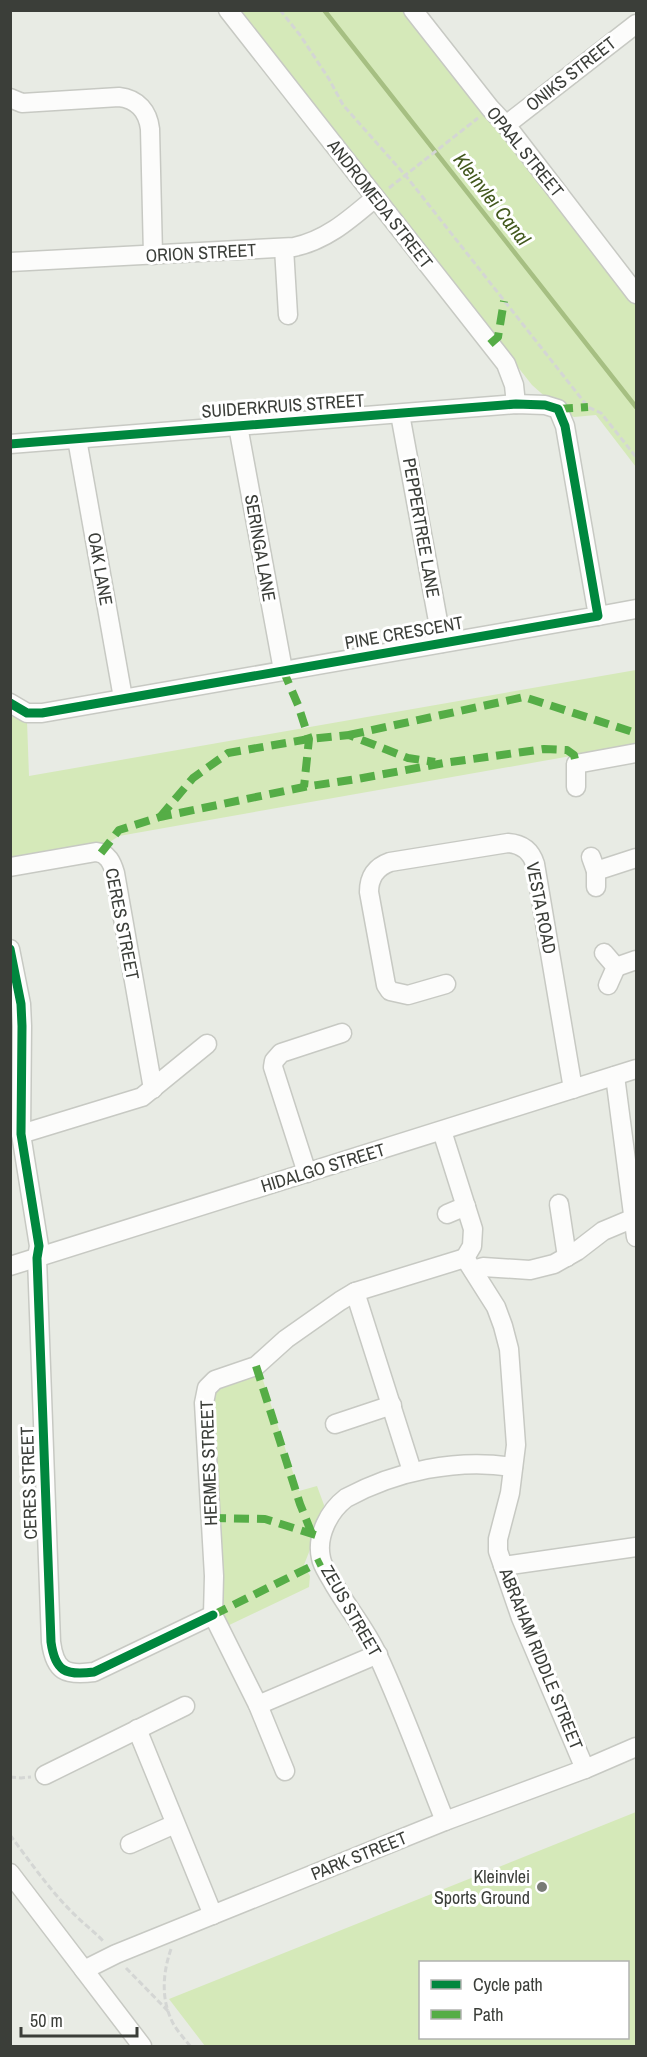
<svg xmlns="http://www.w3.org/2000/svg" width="647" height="2057" viewBox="0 0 647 2057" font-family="'Archivo Narrow',sans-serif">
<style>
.green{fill:#d5e9b9;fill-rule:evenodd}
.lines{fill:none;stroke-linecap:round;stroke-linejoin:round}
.stream{stroke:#a6bf82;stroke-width:4.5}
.minor-casing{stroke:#c7c9c3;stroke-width:21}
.path{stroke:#d4d6d4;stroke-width:3;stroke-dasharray:6 3;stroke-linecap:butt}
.minor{stroke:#fcfcfb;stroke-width:18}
.quiet{stroke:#55ad46;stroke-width:8;stroke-dasharray:15 8;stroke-linecap:butt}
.cycleway-casing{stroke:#fff;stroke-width:13}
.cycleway{stroke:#00873e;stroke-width:9}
.poi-dot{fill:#787b75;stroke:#fff;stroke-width:2}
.labels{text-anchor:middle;stroke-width:6;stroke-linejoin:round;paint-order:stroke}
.street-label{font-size:18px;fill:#3b3e39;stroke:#fff}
.poi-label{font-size:18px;fill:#3b3e39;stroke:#fff;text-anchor:end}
.water-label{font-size:20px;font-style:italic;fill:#42581d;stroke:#fff}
</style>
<rect width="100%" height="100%" fill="#e8ebe4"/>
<g class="green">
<path d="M238 11H405L636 304V467L596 415 574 417 558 408 532 385Z"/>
<path d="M636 670V748L574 759 571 756 119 836 102 847 11 861 10 716 27 721 29 776Z"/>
<path d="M260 1371 299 1491 317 1486 324 1505 323 1516 304 1565 310 1576 309 1587 223 1628 212 1402 219 1386Z"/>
<path d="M636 1812V2046H205L169 1999ZM420 1962H628V2038H420Z"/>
</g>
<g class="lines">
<path class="stream" d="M324 10 636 407"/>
<g class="minor-casing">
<g id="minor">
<path d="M228 10 506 364 514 385 516 404"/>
<path d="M413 10 490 108 506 125 636 294"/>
<path d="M10 98 22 103 119 97C138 99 148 112 150 129L153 255"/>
<path d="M506 125 636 24"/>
<path d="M284 248 288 315"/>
<path d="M10 262 294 247C327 240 350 219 375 198"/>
<path d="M400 414 442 643"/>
<path d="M238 426 283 670"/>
<path d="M77 439 123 698"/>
<path d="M10 444 516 404 545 405 558 409 565 426 598 616 42 713H27L10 703"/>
<path d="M598 616 636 609"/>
<path d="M576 787V764L636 753"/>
<path d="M591 857 596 871V887"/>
<path d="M10 867 96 852C108 853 112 863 115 873L153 1089"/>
<path d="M596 871 636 858"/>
<path d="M10 949 21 1004 22 1026 21 1134 39 1246 37 1258 51 1642C55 1671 65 1676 94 1672L213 1615"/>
<path d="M604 953 616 967 608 985"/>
<path d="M616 967 636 960"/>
<path d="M446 984 408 995 390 991 386 985 369 892C369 877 376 867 390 862L508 843C522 844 531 851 535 864L573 1089"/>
<path d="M615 1076 636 1237"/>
<path d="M442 1131 473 1229 472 1246 465 1258"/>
<path d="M21 1134 142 1097 207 1044"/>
<path d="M307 1173 273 1067 274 1061 281 1053 342 1033"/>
<path d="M559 1204 567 1257"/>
<path d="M447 1214 466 1206"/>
<path d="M465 1258 496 1307 503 1326 509 1349 516 1445 510 1493 498 1539V1551L521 1618 585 1769"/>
<path d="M10 1266 636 1069"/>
<path d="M473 1270 483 1267 530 1270 554 1264 577 1251 603 1231 634 1218"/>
<path d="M355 1292 412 1471"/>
<path d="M335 1424 392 1405"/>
<path d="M503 1566 636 1547"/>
<path d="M258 1705 378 1654"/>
<path d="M137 1729 213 1915"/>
<path d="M285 1771 258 1705 213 1615 214 1576 204 1403 207 1388 215 1380 256 1366 286 1339 340 1301 355 1292 465 1258"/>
<path d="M45 1775 185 1706"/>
<path d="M445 1821C423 1766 403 1710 378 1656 366 1629 345 1605 331 1579 327 1572 322 1565 321 1558 316 1536 329 1511 346 1498 396 1471 457 1458 513 1467"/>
<path d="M130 1844 175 1824"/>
<path d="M10 1873 142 2046"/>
<path d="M84 1970 116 1954 445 1821 585 1769 636 1747"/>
</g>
</g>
<g class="path">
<path d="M280 10 300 35 329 79 343 105 406 176 588 407 601 413 636 457"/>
<path d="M389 188 478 118"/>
<path d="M10 1777 21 1778 31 1777"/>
<path d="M10 1835C31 1863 51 1892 76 1916 85 1925 95 1932 104 1942"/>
<path d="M171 1949C163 1972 161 1997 171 2019 175 2029 184 2038 190 2046"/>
<path d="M126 1968 168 2011"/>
</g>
<use href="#minor" class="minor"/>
<g class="quiet">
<path d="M490 344 498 337 504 301"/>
<path d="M558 409 588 407"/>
<path d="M283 670 298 705 309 739 304 787"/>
<path d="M349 735 524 697 636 733"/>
<path d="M160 817 193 778 228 753 309 739 349 735 408 758 435 762"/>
<path d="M101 853 119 830 160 817 304 787 357 779 444 763 544 749 567 750 574 755 576 764"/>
<path d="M256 1366 300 1504 312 1534"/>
<path d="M211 1518 265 1519 322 1537"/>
<path d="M213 1615 322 1561"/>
</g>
<g class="cycleway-casing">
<g id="cycleway">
<path d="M10 444 516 404 545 405 558 409 565 426 598 616 42 713H27L10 703"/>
<path d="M10 949 21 1004 22 1026 21 1134 39 1246 37 1258 51 1642C55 1671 65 1676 94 1672L213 1615"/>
</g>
</g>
<use href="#cycleway" class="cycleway"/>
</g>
<circle class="poi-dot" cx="542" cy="1887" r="6"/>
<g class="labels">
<g class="street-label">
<text transform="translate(571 74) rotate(-38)" y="6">ONIKS STREET</text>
<text transform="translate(525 152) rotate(51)" y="6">OPAAL STREET</text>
<text transform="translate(380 204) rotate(52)" y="6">ANDROMEDA STREET</text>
<text transform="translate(201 253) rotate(-3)" y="6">ORION STREET</text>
<text transform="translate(283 406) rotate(-4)" y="6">SUIDERKRUIS STREET</text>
<text transform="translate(421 528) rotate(80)" y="6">PEPPERTREE LANE</text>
<text transform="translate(260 548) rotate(80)" y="6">SERINGA LANE</text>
<text transform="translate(100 569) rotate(80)" y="6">OAK LANE</text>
<text transform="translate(404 633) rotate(-10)" y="6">PINE CRESCENT</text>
<text transform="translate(541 908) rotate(79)" y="6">VESTA ROAD</text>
<text transform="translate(122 924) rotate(79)" y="6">CERES STREET</text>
<text transform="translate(323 1168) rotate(-17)" y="6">HIDALGO STREET</text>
<text transform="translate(209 1463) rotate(-92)" y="6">HERMES STREET</text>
<text transform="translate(29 1483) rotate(-92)" y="6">CERES STREET</text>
<text transform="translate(351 1611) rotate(60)" y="6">ZEUS STREET</text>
<text transform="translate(541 1659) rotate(68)" y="6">ABRAHAM RIDDLE STREET</text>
<text transform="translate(359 1856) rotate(-22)" y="6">PARK STREET</text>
</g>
<g class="poi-label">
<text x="530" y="1883">Kleinvlei<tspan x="530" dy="21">Sports Ground</tspan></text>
</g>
<g class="water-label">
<text transform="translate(492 199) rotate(52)" y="7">Kleinvlei Canal</text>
</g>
</g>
<rect width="647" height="2057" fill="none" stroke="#3b3e39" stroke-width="24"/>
<rect x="419" y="1961" width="210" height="78" fill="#ffffff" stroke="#b1b2b0" stroke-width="1.5"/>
<rect x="431" y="1980" width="30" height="9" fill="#00873e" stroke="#b1b2b0" stroke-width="1.5"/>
<text x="473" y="1991" font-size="18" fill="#3b3e39">Cycle path</text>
<rect x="431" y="2010" width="30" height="9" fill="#55ad46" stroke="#b1b2b0" stroke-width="1.5"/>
<text x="473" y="2021" font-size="18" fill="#3b3e39">Path</text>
<path d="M21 2027v9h116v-9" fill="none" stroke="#3b3e39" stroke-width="3"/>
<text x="30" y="2027" font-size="18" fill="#3b3e39" stroke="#ffffff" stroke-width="4.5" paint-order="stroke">50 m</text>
</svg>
